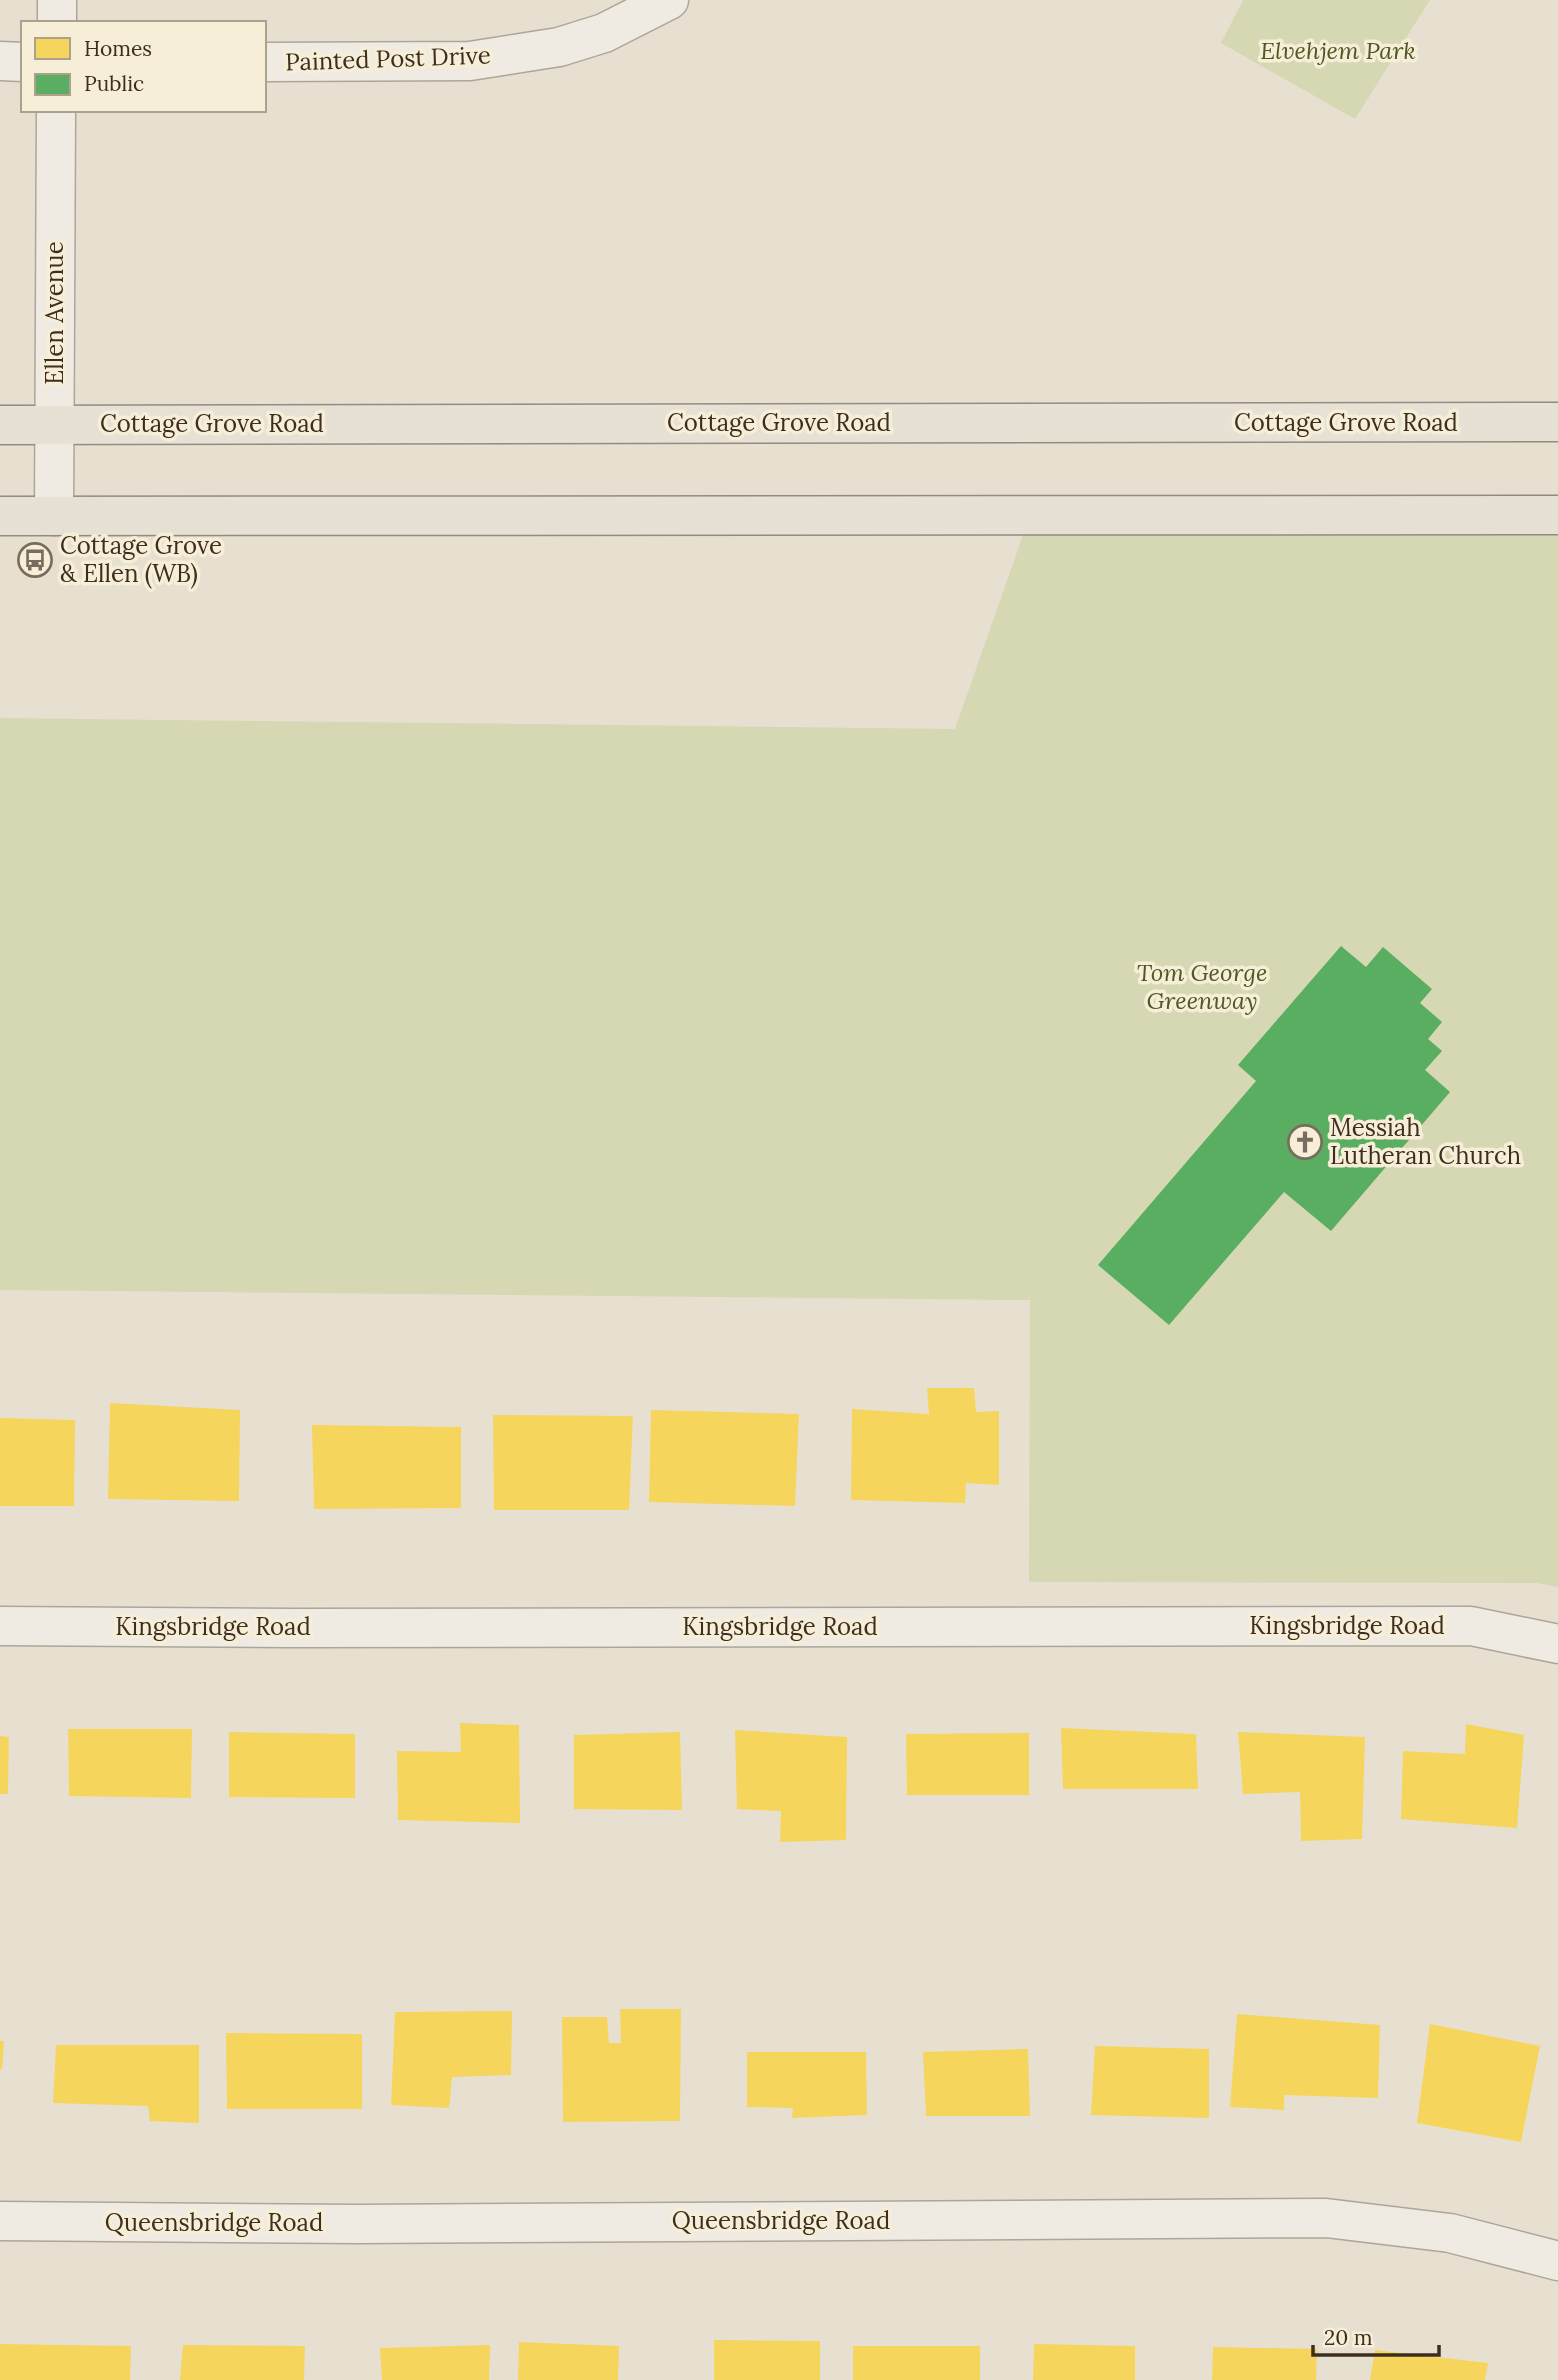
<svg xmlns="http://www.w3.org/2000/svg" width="1558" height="2380" viewBox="0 0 1558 2380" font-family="Lora,serif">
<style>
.green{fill:#d6d7b3}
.homes{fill:#f6d55c}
.public{fill:#5aae61}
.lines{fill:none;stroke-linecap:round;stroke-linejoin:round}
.minor-casing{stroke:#ada599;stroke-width:41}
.major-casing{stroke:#928b80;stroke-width:41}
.minor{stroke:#efebe3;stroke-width:38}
.major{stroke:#e6e1d4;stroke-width:38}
.labels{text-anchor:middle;stroke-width:7;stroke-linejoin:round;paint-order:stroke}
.park-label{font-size:24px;font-style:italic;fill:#4d5a26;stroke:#f7eed8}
.street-label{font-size:24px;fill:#3d2e20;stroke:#f7eed8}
.poi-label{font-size:24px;fill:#3d2e20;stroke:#f7eed8;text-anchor:start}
</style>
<rect width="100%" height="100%" fill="#e7e0d1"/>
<g class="green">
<path d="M1243 0H1430L1355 119 1221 43Z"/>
<path d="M1030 515 1558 518V1587L1537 1583 1029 1582 1030 1300 0 1290V718L955 729Z"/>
</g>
<g class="homes">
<path d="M927 1388H974L976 1412 999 1411V1485L966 1483 965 1503 851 1500 852 1409 929 1414Z"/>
<path d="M110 1403 240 1410 239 1501 108 1499Z"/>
<path d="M651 1410 799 1414 795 1506 649 1502Z"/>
<path d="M493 1415 633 1416 629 1510H494Z"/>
<path d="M0 1418 75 1420 74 1506H0Z"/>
<path d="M312 1425 461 1427V1508L314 1509Z"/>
<path d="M460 1723 519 1725 520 1823 398 1820 397 1751 461 1752Z"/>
<path d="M1466 1724 1524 1735 1517 1828 1401 1819 1403 1751 1465 1754Z"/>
<path d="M1061 1728 1196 1734 1198 1789H1063Z"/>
<path d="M68 1729H192L191 1798 69 1796Z"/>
<path d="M735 1730 847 1737 846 1840 780 1842 781 1811 737 1809Z"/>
<path d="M229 1732 355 1734V1798L229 1797Z"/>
<path d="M680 1732 682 1810 574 1809V1735Z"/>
<path d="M1238 1732 1365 1737 1362 1839 1301 1841 1300 1792 1243 1794Z"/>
<path d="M1029 1733V1795H907L906 1734Z"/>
<path d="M0 1736 9 1737 8 1794H0Z"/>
<path d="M620 2009H681L680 2121 563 2122 562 2017H607L609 2043H621Z"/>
<path d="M512 2011 511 2075 452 2077 449 2108 391 2105 395 2012Z"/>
<path d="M1237 2014 1380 2025 1378 2098 1284 2095V2110L1230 2107Z"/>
<path d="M1430 2024 1540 2046 1521 2142 1417 2123Z"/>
<path d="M226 2033 362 2034V2109H227Z"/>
<path d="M0 2041H4L2 2069H0Z"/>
<path d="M56 2045H199V2123L150 2121 148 2106 53 2103Z"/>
<path d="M1095 2046 1209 2049V2118L1091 2115Z"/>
<path d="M1028 2049 1030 2116H926L923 2052Z"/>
<path d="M747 2052H866L867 2115 792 2118 793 2108 747 2107Z"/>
<path d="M714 2340 820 2341V2380H714Z"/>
<path d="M519 2342 619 2346 618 2380H518Z"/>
<path d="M0 2344 131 2346 130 2380H0Z"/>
<path d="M1034 2344 1135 2346V2380H1033Z"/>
<path d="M183 2345 305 2346 304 2380H180Z"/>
<path d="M490 2345 489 2380H382L380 2348Z"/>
<rect x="853" y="2346" width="127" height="34"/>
<path d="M1213 2347 1317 2349 1316 2380H1212Z"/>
<path d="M1375 2350 1488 2363 1485 2380H1370Z"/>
</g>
<path class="public" d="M1341 946 1366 967 1383 947 1432 989 1420 1003 1442 1022 1428 1039 1442 1051 1425 1070 1450 1092 1331 1231 1284 1192 1169 1325 1098 1265 1256 1081 1238 1065Z"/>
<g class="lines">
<g class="minor-casing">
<g id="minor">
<path d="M57 23V0"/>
<path d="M0 61 23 62"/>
<path d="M264 62 470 61 559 47 604 33 669 0"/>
<path d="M54 516 56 110"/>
<path d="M0 1626 291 1628 1471 1626 1558 1644"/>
<path d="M0 2221 358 2224 1326 2218 1450 2233 1558 2261"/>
</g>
</g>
<g class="major-casing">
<g id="major">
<path d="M0 425 1558 422"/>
<path d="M0 516 1558 515"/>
</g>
</g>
<use href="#minor" class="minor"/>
<use href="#major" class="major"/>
</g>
<defs>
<g id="bus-ring" transform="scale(1.75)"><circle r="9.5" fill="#f7eed8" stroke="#786c5e" stroke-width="1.5"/><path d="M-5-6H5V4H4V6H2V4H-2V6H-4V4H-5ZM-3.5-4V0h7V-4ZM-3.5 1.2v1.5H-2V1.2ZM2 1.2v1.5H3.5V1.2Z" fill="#786c5e"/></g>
<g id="church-ring" transform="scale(1.75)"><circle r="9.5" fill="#f7eed8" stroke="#786c5e" stroke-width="1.5"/><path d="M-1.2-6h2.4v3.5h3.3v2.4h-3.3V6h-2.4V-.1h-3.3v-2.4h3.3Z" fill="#786c5e"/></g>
</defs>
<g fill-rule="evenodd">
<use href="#bus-ring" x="35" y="560"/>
<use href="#church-ring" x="1305" y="1142"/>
</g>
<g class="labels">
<g class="park-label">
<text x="1338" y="59">Elvehjem Park</text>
<text x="1202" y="981">Tom George<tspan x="1202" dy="28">Greenway</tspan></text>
</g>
<g class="street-label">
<text transform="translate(388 59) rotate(-2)" y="8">Painted Post Drive</text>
<text transform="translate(55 313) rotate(-90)" y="8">Ellen Avenue</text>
<text x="779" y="431">Cottage Grove Road</text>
<text x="1346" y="431">Cottage Grove Road</text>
<text x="212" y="432">Cottage Grove Road</text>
<text x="1347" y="1634">Kingsbridge Road</text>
<text x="213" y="1635">Kingsbridge Road</text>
<text x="780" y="1635">Kingsbridge Road</text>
<text x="781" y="2229">Queensbridge Road</text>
<text x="214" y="2231">Queensbridge Road</text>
</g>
<g class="poi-label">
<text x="60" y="554">Cottage Grove<tspan x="60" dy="28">&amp; Ellen (WB)</tspan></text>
<text x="1330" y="1136">Messiah<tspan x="1330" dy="28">Lutheran Church</tspan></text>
</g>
</g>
<rect x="21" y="21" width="245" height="91" fill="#f7eed8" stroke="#ada18e" stroke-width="2"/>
<rect x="35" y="38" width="35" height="21" fill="#f6d55c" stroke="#ada18e" stroke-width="2"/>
<text x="84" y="56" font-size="21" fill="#3d2e20">Homes</text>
<rect x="35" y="74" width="35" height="21" fill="#5aae61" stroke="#ada18e" stroke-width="2"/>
<text x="84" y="91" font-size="21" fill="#3d2e20">Public</text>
<path d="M1313 2345v10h126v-10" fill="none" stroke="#3d2e20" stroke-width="3.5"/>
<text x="1324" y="2345" font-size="21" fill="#3d2e20" stroke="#f7eed8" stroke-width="5" paint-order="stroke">20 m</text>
</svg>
